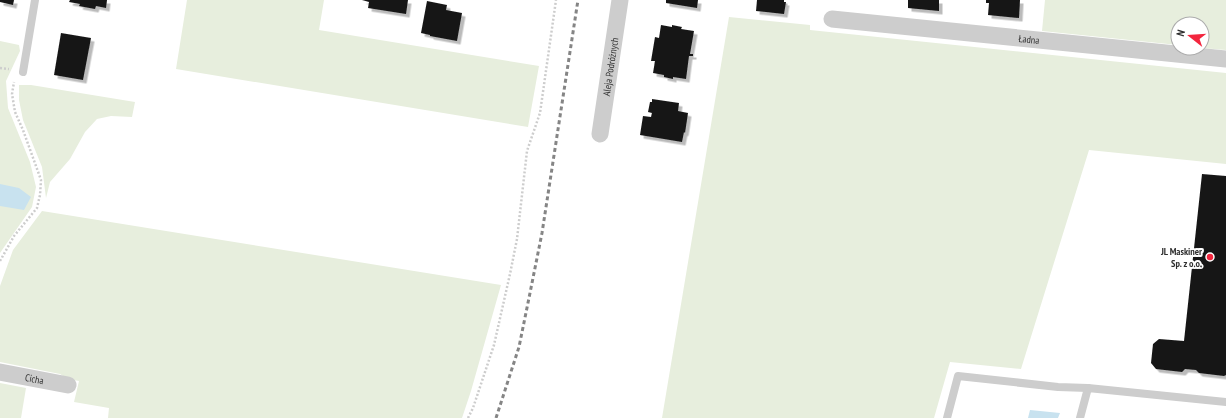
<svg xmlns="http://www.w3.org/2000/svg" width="1226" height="418" viewBox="0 0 1226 418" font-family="'PT Sans Narrow',sans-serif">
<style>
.green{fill:#e7eedd}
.water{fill:#c8e2ef}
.building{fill:#171717;filter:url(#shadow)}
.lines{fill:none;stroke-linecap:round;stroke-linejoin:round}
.path{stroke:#cdcdcd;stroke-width:2.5;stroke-dasharray:2 2;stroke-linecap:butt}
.lane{stroke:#cdcdcd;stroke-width:8}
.street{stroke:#cdcdcd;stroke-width:17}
.rail{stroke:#858585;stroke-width:3;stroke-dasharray:4 3;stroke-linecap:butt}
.poi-dot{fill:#f3263e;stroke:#fff;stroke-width:1.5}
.labels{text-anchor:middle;stroke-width:4;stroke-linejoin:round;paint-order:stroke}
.street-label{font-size:10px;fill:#303030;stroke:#fff}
.poi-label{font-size:10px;font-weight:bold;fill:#303030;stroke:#fff;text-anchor:end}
</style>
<defs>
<filter id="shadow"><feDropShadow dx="3.5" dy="3.5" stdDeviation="0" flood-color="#0004"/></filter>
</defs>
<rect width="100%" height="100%" fill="#fff"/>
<g class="green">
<path d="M187 0H324L319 30 539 66 528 127 176 69Z"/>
<path d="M1045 0H1226V50L1202 48V24H1178V45L1042 31Z"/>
<path d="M729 17 810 25V30L1226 73V164L1089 150 1021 369 950 362 934 418H662Z"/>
<path d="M0 41 19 45 20 51 6 81 8 108 30 162 36 187 32 207 0 253Z"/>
<path d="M19 85H31L135 102 132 117 111 116 97 119 85 132 70 159 50 182 46 198 42 167 23 120 19 100Z"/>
<path d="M42 211 501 285 471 391 462 418H108L109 408 74 402 79 381 68 379 60 374 0 362V286L13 250Z"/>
<path d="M0 383 26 388 21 418H0Z"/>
</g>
<g class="water">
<path d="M0 184 19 188 31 197 24 210 0 206Z"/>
<path d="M1030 410 1060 413 1058 418H1028Z"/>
</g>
<g class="building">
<path d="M0 0H14L13 5 0 2Z"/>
<path d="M70 0H107L106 8 96 6 95 9 79 6 80 4 69 2Z"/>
<path d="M362 0H408L406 14 368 8 369 2Z"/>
<path d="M666 0H698L697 8 666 3Z"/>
<path d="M757 0H784V2H786L784 14 756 11Z"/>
<path d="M908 0H939V11L908 8Z"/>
<path d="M986 0H1020L1019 18 988 15 989 3H986Z"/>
<path d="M427 1 447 5 446 10 462 13 457 41 430 36V35L421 33Z"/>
<path d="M661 25 672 27V25L682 27 681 29 694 31 690 54H693V56H689L686 79 673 77V79L664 77V75L653 73 655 61H651L655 37 659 38Z"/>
<path d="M61 33 91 38 83 80 54 75Z"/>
<path d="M652 99 679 103 678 111 688 113 685 133 684 132 682 142 640 135 643 116 651 117 652 113 648 112 650 102H652Z"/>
<path d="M1202 174 1226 176V375L1224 376 1199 373 1196 370 1185 369 1182 372 1156 369 1151 363 1153 344 1159 339 1184 341Z"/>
</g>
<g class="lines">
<g class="path">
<path d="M0 68 9 69"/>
<path d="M0 261 14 236 37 208 40 195 41 180 23 130 15 112 12 94 14 82"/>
<path d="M468 418 473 408 494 345 510 274 517 239 527 151 540 113 556 0"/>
</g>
<g class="lane">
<path d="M23 72 35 0"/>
<path d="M947 418 958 376 1058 387 1088 388"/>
<path d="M1080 418 1088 388 1226 402"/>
</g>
<g class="street">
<path id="s1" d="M832 19 1226 59"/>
<path id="s2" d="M600 134 620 0"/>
<path id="s3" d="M0 372 68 385"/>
</g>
<path class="rail" d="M496 418 519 347 530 293 542 233 578 0"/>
</g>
<circle class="poi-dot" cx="1210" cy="257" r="4"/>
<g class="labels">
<g class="street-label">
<text dy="4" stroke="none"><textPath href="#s1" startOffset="198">Ładna</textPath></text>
<text dy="4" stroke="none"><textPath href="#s2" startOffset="68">Aleja Podróżnych</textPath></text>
<text dy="4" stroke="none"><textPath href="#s3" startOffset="35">Cicha</textPath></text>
</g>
<g class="poi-label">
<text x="1202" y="255">JL Maskiner<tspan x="1202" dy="12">Sp. z o.o.</tspan></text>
</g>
</g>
<g transform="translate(1190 36) rotate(287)"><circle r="19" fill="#ffffff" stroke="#acacac"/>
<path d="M0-3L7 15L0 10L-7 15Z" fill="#f3263e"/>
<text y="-6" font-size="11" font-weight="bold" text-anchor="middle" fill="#303030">N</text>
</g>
</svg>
